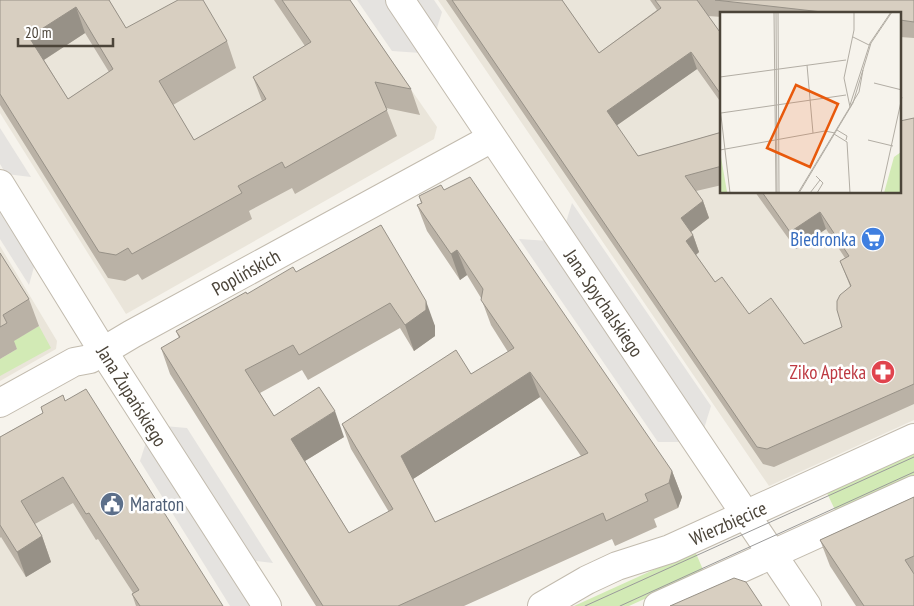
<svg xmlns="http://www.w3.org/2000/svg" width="914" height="606" viewBox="0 0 914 606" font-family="'PT Sans Narrow',sans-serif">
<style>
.residential{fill:#eae5da;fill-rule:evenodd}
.green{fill:#d2eab5}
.parking{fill:#e5e3e0}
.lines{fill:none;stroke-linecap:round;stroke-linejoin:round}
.minor-casing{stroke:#c2bbae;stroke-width:30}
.minor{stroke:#fff;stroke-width:28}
.tram{stroke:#9a9a9a;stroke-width:1}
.wall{fill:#bab2a6;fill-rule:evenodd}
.shaded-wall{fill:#979187}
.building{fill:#d8cfc1;stroke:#979187;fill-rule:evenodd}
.labels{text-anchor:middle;stroke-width:5;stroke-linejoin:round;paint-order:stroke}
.shop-label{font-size:19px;fill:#366cbe;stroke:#fff;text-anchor:end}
.street-label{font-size:19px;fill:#4b4439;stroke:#fff}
.health-label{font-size:19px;fill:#be3a42;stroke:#fff;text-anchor:end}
.service-label{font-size:19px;fill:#4e5e75;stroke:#fff;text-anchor:start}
.inset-road{fill:none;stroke:#b2ada4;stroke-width:1}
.view{fill:#e8590c;fill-opacity:0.15;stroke:#e8590c;stroke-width:2.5}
.inset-edge{fill:none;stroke:#4b4439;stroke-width:2.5}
</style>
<rect width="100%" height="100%" fill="#f6f3ec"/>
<g class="residential">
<path d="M0 0H349L437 127 434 139 126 314 0 113Z"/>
<path d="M438 0H914V420L769 486ZM722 14H900V192H722Z"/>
<path d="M0 246 57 341 56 349 0 381Z"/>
<path d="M0 439 223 606H0Z"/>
</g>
<g class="green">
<path d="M39 326 51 348 0 376V359L17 349 13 341Z"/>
<path d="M914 451V477L836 512 826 491Z"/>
<path d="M695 551 704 572 629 606H574Z"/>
</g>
<g class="parking">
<path d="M357 0H385L421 53 392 51Z"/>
<path d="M406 0H434L442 12 433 41Z"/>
<path d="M0 128 31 177 6 174 0 164Z"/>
<path d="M0 195 37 256 29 285 0 239Z"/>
<path d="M572 203 711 406 702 435 563 232Z"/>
<path d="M519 239 549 241 686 442H658Z"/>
<path d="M164 426 187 428 273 563 248 560Z"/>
<path d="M149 433 257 606H230L140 461Z"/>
</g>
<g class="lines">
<g class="minor-casing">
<g id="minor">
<path d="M400 0 807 606"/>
<path d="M0 184 103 351 267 606"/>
<path d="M0 403 74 362 90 359 132 334 492 138"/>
<path d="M542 606 587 580 617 566 670 549 914 438"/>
<path d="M658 606 914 490"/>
</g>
</g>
<use href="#minor" class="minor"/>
<g class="tram">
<path d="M585 606 914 457"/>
<path d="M620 606 914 472"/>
</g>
</g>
<g class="wall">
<path d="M0 0H109L126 28 227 41 236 68 173 105 194 140 262 101 253 77 305 46 274 0H350L411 89 420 115 386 108 397 136 295 194 292 188 249 211 252 219 142 280 138 274 125 281 108 278 0 105ZM85 33 109 72 68 99 44 60Z"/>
<path d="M446 0H562L599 53 657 10 650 0H914V38L900 37V14H722V17L708 16 722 35V104L697 69 616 126 638 156 722 132V185L696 191 703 201 709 218 691 232 693 235 699 252 696 255 715 282 749 314 804 344 842 327 850 286 840 261 845 258 826 229 796 249 755 192H900L914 118V404L774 467 763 464Z"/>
<path d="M444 190 672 471 682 497 678 508 654 519 657 527 615 546 612 539 464 606H316L170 374 161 348 179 338 176 331 247 294 296 272 381 225 435 326V336L414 351 400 328 308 380 302 370 260 393 274 416 344 437 305 461 349 533 389 512 351 449 342 424 471 374 508 352 491 325 481 298 467 275 460 280 427 231 417 205 421 203 419 196ZM540 397 581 456 435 522 413 479Z"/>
<path d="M0 253 29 299 39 326 14 341 17 349 0 359Z"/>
<path d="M65 401 223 606H136L132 594 133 593 98 539 96 540 73 503 35 524 42 536 51 562 26 577 1 537 0 538V437L43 413 41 407Z"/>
<path d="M914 497V606H856L830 566 820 540Z"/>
</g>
<g class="shaded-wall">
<path d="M76 7 85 33 39 63 29 37Z"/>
<path d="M691 52 697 69 613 128 607 111Z"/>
<path d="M703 201 709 218 687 235 681 218Z"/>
<path d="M820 212 826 229 796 249 790 232Z"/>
<path d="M693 235 699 252 692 258 686 241Z"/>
<path d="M457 250 467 275 460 280 451 254Z"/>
<path d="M426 301 435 326V336L414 351 405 325Z"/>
<path d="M530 372 540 397 410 481 401 456Z"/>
<path d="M335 411 344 437 300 464 291 439Z"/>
<path d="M672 471 682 497 678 508 669 483Z"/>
<path d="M42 536 51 562 26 577 17 552Z"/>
</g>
<g class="building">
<path d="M0 0H109L126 28 178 0H203L227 41 159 81 194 140 266 99 253 77 311 42 282 0H350L411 89 375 82 387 110 285 168 282 162 238 186 242 193 132 254 128 248 116 255 99 252 0 94ZM76 7 113 69 68 99 29 37Z"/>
<path d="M452 0H562L599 53 661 8 655 0H697L722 35V96L691 52 607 111 638 156 722 132V166L685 176 703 201 681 218 693 235 686 241 715 282 722 277 749 314 771 298 804 344 842 327 837 310V301L840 295 851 286 840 261 849 256 820 212 790 232 762 192H900V121L914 118V384L767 449 757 447Z"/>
<path d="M715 0H914V22L900 20V14H840Z"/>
<path d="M470 177 672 471 669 483 645 494 648 501 606 521 603 513 398 606H323L161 348 180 337 176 331 246 292 247 294 293 267 296 272 381 225 426 301V310L405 325 390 303 299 355 293 345 245 370 274 416 319 387 335 411 291 439 349 533 393 509 342 424 456 350 471 374 514 348 481 300 483 289 457 250 451 254 417 205 422 203 419 196 441 185 444 190ZM530 372 588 453 435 522 401 456Z"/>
<path d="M0 253 29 299 3 315 7 323 0 327Z"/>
<path d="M86 389 223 606H140L132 594 139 590 89 513 86 514 63 477 21 501 42 536 17 552 0 525V437L43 413 41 407 63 395 65 401Z"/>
<path d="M914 497V556L905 560 914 574V606H864L820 540Z"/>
<path d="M734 578 746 582 762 606H670Z"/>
</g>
<defs>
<g id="supermarket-disc" transform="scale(1.25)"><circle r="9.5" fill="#3f7fe0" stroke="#fff"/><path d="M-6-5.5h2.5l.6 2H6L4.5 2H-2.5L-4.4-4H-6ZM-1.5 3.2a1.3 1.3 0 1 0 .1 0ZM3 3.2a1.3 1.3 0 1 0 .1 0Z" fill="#fff"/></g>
<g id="pharmacy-disc" transform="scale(1.25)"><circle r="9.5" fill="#e0444e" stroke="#fff"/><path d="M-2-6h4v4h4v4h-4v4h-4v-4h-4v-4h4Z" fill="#fff"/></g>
<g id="civic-disc" transform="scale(1.25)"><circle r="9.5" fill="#5c6f8a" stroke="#fff"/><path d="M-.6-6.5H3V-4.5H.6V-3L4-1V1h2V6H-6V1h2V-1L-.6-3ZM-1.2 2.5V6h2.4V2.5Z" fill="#fff"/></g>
</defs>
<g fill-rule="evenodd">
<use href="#supermarket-disc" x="873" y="239"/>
<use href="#pharmacy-disc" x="883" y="372"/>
<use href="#civic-disc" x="112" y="504"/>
</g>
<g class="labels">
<g class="shop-label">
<text x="856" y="246">Biedronka</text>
</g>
<g class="street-label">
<text transform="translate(246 272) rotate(-29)" y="7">Poplińskich</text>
<text transform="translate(604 303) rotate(56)" y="7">Jana Spychalskiego</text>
<text transform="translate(132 396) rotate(58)" y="7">Jana Żupańskiego</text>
<text transform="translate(728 523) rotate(-24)" y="7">Wierzbięcice</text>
</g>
<g class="health-label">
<text x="866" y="379">Ziko Apteka</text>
</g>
<g class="service-label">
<text x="130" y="511">Maraton</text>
</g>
</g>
<g transform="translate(720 12)">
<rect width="181" height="181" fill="#f6f3ec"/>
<path d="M0 139 7 180 0 181ZM181 140 180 181H164L174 145Z" fill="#d2eab5"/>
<path class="inset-road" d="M54 0 56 181M56 0 57 181M58 0 59 181M133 25 149 33M87 53 93 121M0 65 126 48M154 71 182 78M130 93 150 31 171 0M0 95 10 181M130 95 124 66 134 18V0M1 101 126 83M117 118 127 124 126 128M114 122 127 130 130 181M148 128 173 134M0 138 105 119 115 121M78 181 139 80 143 58M79 181 133 91 151 31 172 0M90 181 100 168 96 164M97 181 103 171 100 168M161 181 182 85"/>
<path class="view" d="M76 73 118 92 90 155 47 136Z"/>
<rect width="181" height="181" class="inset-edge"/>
</g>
<path d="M18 38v8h95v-8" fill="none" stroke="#4b4439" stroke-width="2.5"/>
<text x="25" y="38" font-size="15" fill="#4b4439" stroke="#ffffff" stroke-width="4" paint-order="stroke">20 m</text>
</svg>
